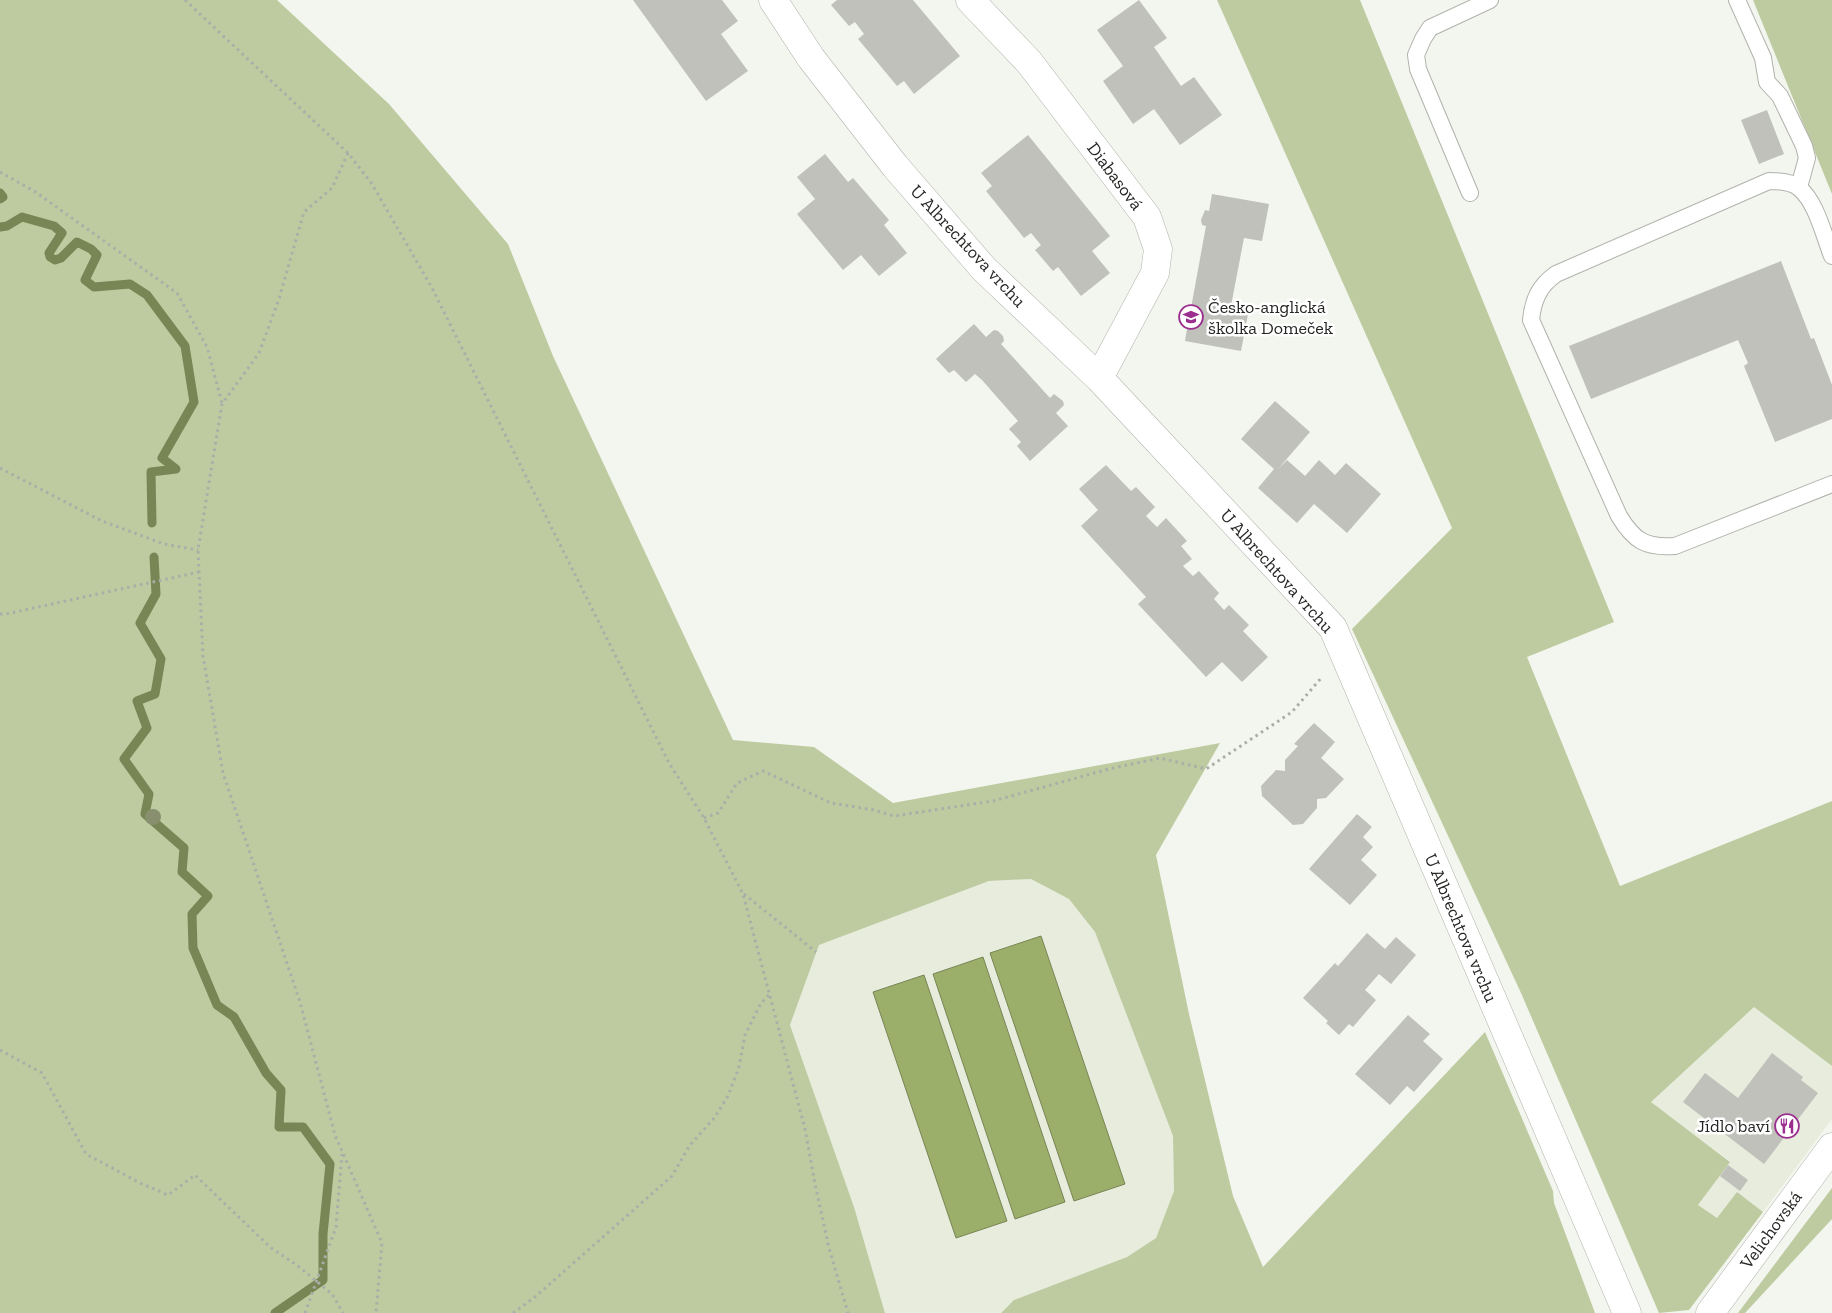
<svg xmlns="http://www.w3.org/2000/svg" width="1832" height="1313" viewBox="0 0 1832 1313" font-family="'Zilla Slab',serif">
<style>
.built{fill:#e7ecdd}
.grass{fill:#becba1}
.water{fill:#9bae6a;stroke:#788555}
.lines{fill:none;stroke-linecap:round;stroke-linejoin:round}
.stream{stroke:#788555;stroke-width:9}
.building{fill:#bfc1ba}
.service-casing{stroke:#b0b2ab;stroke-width:18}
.minor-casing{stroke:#b0b2ab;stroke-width:29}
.path{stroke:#abada7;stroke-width:3;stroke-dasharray:2.5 4;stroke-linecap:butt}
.service{stroke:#fff;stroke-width:16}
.minor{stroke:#fff;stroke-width:28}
.tree{fill:#878f6e}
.labels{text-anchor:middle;stroke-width:5;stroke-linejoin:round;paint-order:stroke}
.street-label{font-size:18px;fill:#252623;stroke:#fff}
.poi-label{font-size:18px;fill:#252623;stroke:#fff;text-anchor:start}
</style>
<rect width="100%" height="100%" fill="#f3f6ee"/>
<g class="built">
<path d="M1031 879 1069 899 1095 932 1173 1136 1174 1191 1156 1238 1127 1257 1015 1300 1001 1313H885L854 1207 790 1025 819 945 989 881Z"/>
<path d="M1754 1006 1832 1066V1119L1763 1212 1737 1193 1717 1219 1698 1205 1730 1161 1650 1102Z"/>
</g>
<g class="grass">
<path d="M0 0H277L389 104 508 244 553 356 733 740 814 747 893 803 1220 743 1156 855 1189 1014 1233 1196 1263 1267 1485 1032 1553 1191 1554 1203 1595 1313H1001L1014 1300 1127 1257 1156 1238 1174 1191 1173 1136 1095 932 1069 899 1031 879 989 881 819 945 790 1025 854 1207 885 1313H0Z"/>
<path d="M1217 0H1360L1614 622 1527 657 1620 886 1832 801V1066L1754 1007 1651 1102 1730 1162 1698 1205 1717 1218 1737 1192 1763 1212 1689 1310 1659 1313 1521 993 1352 629 1452 528Z"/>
<path d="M1753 0H1832V194Z"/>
<path d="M1832 1188V1219L1745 1313H1738Z"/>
</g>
<g class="water">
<path d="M1041 936 1125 1184 1074 1201 990 953Z"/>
<path d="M983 957 1065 1202 1015 1219 933 974Z"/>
<path d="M924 975 1007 1221 956 1238 873 992Z"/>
</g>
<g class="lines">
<g class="stream">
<path d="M0 193 3 197 0 199"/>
<path d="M0 227 7 226 22 217 54 226 62 233 49 253 50 257 55 260 61 258 77 242 91 249 97 255 85 280 94 287 130 284 147 295 185 346 194 402 162 458 176 469 151 472 152 523"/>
<path d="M154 557 156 594 140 623 161 659 155 694 137 701 147 728 124 759 149 794 145 814 184 848 182 872 208 896 192 914 193 948 217 1005 234 1017 266 1073 281 1090 279 1127H303L330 1164 323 1234V1280L275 1313"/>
</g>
</g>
<g class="building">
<path d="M633 0H722L738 21 721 34 748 71 706 101Z"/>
<path d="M837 0H913L960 56 914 94 904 81 897 86 868 51 858 39 864 34 855 22 849 26 831 5Z"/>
<path d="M1139 0 1167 38 1154 47 1181 86 1194 77 1222 115 1180 145 1154 109 1133 124 1103 81 1123 66 1097 30Z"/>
<path d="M1767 110 1784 154 1759 164 1741 120Z"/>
<path d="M1028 135 1110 236 1092 251 1110 273 1081 296 1058 267 1053 271 1035 250 1041 245 1031 233 1024 238 986 191 992 186 981 173Z"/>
<path d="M825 154 848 182 853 178 889 220 884 225 907 253 879 276 861 255 843 270 797 214 815 199 797 177Z"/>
<path d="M1212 194 1269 204 1262 241 1244 238 1230 311 1248 314 1241 351 1185 341 1188 323 1183 322V311L1186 307 1191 308 1206 226 1202 225 1201 220 1205 210 1209 211Z"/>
<path d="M1781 261 1811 339 1814 338 1832 385V419L1775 442 1744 366 1748 363 1738 340 1591 399 1569 346Z"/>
<path d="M974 324 986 337 994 330 998 331 1003 336 1004 341 1001 344 1050 398 1054 394 1063 401 1064 405 1056 413 1068 426 1030 461 1017 446 1021 442 1009 429 1018 421 982 380 975 374 966 382 954 370 949 373 936 359Z"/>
<path d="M1275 401 1310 432 1278 469 1287 460 1305 476 1319 460 1335 475 1346 463 1381 494 1347 533 1314 504 1297 523 1258 488 1274 469 1241 439Z"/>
<path d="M1106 465 1131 491 1136 487 1155 507 1146 516 1157 527 1166 518 1187 541 1181 546 1192 559 1183 566 1193 576 1199 571 1219 593 1214 599 1224 610 1229 605 1249 625 1243 631 1268 657 1242 682 1222 662 1206 677 1138 604 1146 597 1081 526 1098 510 1079 489Z"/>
<path d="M1314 723 1335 742 1321 758 1344 779 1326 798 1317 799V808L1303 824 1293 825 1262 796 1261 786 1276 770 1285 771V760L1298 746 1294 744Z"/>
<path d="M1357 814 1372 827 1363 837 1373 847 1361 860 1377 875 1350 905 1309 869Z"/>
<path d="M1367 933 1385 949 1396 937 1416 955 1391 984 1379 974 1365 990 1376 1000 1353 1027 1349 1024 1339 1035 1326 1023 1328 1021 1303 998 1335 963 1338 966Z"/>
<path d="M1408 1015 1430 1034 1423 1041 1443 1059 1414 1092 1407 1086 1390 1105 1355 1074Z"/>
<path d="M1772 1053 1803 1077 1801 1080 1818 1093 1764 1164 1683 1102 1705 1073 1738 1098Z"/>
<path d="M1728 1165 1748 1180 1740 1191 1720 1176Z"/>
</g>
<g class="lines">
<g class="service-casing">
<g id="service">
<path d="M1737 0 1763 58 1767 82 1780 96 1804 146 1807 158 1799 187"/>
<path d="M1470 193 1418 69 1416 55 1423 39 1430 28 1490 0"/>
<path d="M1832 256C1824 236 1816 201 1799 188 1792 182 1778 181 1769 181L1556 274C1539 286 1533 300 1531 320L1619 516C1634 541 1646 548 1675 546L1832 484"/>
</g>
</g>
<g class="minor-casing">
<g id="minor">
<path d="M773 0 811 58 895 166 984 269 1099 378 1333 628 1627 1313"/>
<path d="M970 0 1029 62 1147 217 1158 249 1155 273 1099 378"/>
<path d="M1710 1313 1832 1147"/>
</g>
</g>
<g class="path">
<path d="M185 0 348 153 372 184 432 288 669 763 704 818 743 894 805 1129 815 1184 829 1248 848 1313"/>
<path d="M348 153 332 188 304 212 279 299 259 353 222 404 198 550 203 656 223 773 300 1002 335 1135 382 1243 376 1313"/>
<path d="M0 172 34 191 177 293 207 347 222 403"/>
<path d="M0 468 102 521 164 544 198 550"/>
<path d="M0 614H6L199 572"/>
<path d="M704 818 718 813 737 783 763 771 831 803 874 810 894 816 993 801 1109 769 1160 758 1206 769 1292 712 1322 677"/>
<path d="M744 894 816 952"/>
<path d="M0 1050 42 1073 86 1154 140 1183 168 1195 195 1175 270 1247 298 1266 332 1294 343 1313"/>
<path d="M305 1313 336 1227 342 1154"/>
<path d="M513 1313 535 1297 672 1176 690 1145 715 1117 728 1096 739 1067 745 1035 761 1003 769 995"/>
</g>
<use href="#service" class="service"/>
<use href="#minor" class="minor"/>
</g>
<circle class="tree" cx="153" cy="817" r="8"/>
<defs>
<g id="school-ring" transform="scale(1.25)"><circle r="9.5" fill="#fff" stroke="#9b2e8e" stroke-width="1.5"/><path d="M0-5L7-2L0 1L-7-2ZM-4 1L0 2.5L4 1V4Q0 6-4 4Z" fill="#9b2e8e"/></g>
<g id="restaurant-ring" transform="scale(1.25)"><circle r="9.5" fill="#fff" stroke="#9b2e8e" stroke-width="1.5"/><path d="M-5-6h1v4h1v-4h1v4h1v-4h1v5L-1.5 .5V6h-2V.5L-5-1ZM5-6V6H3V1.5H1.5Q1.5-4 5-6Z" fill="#9b2e8e"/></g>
</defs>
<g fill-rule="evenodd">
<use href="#school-ring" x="1191" y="317"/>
<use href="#restaurant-ring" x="1787" y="1126"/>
</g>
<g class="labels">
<g class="street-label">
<text transform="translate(1115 176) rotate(53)" y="6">Diabasová</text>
<text transform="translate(968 246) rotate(47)" y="6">U Albrechtova vrchu</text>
<text transform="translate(1277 571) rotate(48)" y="6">U Albrechtova vrchu</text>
<text transform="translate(1461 928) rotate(67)" y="6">U Albrechtova vrchu</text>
<text transform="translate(1771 1230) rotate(-54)" y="6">Velichovská</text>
</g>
<g class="poi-label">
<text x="1208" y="313">Česko-anglická<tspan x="1208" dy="21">školka Domeček</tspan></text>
<text x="1770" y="1132" text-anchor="end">Jídlo baví</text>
</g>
</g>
</svg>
